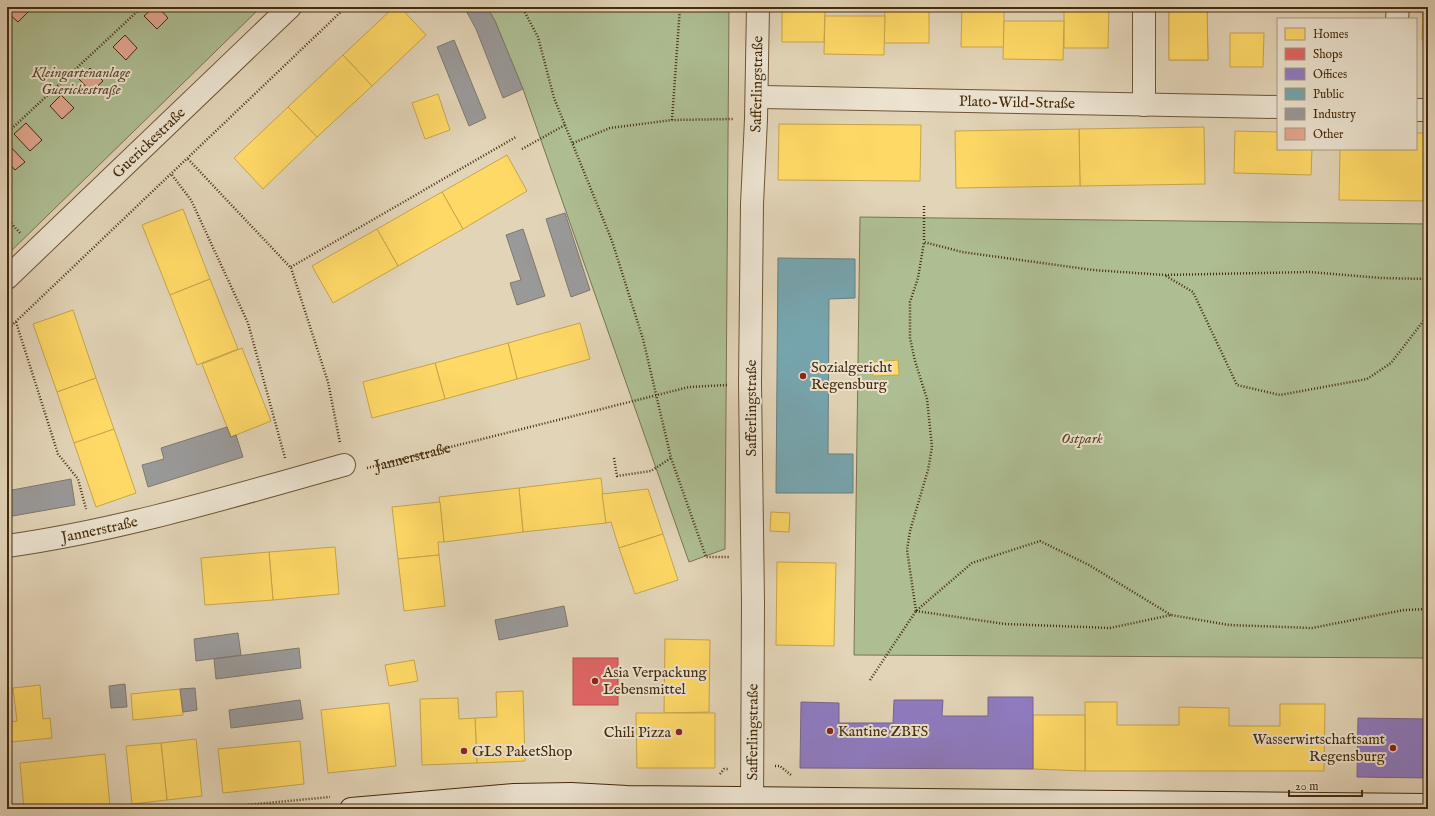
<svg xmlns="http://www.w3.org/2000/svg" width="1435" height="816" viewBox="0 0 1435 816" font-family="'IM FELL English',serif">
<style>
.green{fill:#aebe93;stroke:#7a744f}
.homes{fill:#ffd966;stroke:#c7a54b}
.shops{fill:#e06666;stroke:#b2544b}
.offices{fill:#8e7cc3;stroke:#78648c}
.public{fill:#76a5af;stroke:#67807e}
.industry{fill:#999;stroke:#80786e}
.building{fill:#e4a892;stroke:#452b0b}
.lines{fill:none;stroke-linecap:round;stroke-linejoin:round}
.street-casing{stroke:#6c5536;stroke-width:24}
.secondary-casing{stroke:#452b0b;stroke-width:24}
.path{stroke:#452b0b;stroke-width:2.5;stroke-dasharray:1 2;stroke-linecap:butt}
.street{stroke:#ece3d0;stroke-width:22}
.secondary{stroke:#ece3d0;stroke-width:22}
.poi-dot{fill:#8f2418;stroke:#ece3d0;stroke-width:1.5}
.labels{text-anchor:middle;stroke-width:4;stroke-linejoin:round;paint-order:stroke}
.park-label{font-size:15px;font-style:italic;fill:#5a4826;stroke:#ece3d0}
.street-label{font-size:15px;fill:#452b0b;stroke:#ece3d0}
.poi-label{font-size:15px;fill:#452b0b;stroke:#ece3d0;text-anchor:start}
</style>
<rect width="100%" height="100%" fill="#e2d4b7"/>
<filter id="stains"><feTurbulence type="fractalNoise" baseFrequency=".005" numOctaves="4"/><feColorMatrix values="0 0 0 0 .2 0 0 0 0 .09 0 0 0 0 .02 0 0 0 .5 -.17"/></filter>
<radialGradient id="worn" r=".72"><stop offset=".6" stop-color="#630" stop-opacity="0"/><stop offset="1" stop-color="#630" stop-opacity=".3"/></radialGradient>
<g class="green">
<path d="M7 7H261L7 255Z"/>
<path d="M487 7H729L725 549 689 562 523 89 495 21Z"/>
<path d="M860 217 1428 224V658L854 655Z"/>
</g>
<g class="homes">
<path d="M394 7H400L426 35 372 86 343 55Z"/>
<path d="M782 7H825L824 42H782Z"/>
<path d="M885 7H929V43H884Z"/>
<path d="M962 7H1004V47H961Z"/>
<path d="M1064 7H1109L1108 48H1064Z"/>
<path d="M1169 7H1207L1208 60H1169Z"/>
<path d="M1169 7H1207L1208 60H1169Z"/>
<path d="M1338 7H1368V10L1337 9Z"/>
<path d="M1423 7H1428V40H1422Z"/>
<path d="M825 16H885L884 55 824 54Z"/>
<path d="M1004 21H1064L1063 60 1003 59Z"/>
<path d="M1230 33H1264L1263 67H1230Z"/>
<path d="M343 55 372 86 317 137 288 107Z"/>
<path d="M438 94 450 130 425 139 412 103Z"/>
<path d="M288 107 317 137 263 189 234 158Z"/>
<path d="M779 124 921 125 920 181 778 180Z"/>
<path d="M1204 127 1205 184 1080 186 1079 129Z"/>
<path d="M1079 129 1080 186 956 188 955 131Z"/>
<path d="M1235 131 1278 132V149H1312L1311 175 1234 173Z"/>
<path d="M1416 133H1428V201L1339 200 1340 149H1416Z"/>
<path d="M507 155 527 191 463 229 442 192Z"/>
<path d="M442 192 463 229 398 266 377 229Z"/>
<path d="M183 209 210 279 170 295 142 225Z"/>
<path d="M377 229 398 266 333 303 312 266Z"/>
<path d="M210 279 238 349 197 365 170 295Z"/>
<path d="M73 310 96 378 57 392 33 324Z"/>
<path d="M580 323 590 359 517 379 508 343Z"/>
<path d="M508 343 517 379 445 399 435 363Z"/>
<path d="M242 348 271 421 231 437 202 364Z"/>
<path d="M898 360 899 375 873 376 872 362Z"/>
<path d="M435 363 445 399 372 418 363 382Z"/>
<path d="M96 378 114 429 74 443 57 392Z"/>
<path d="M114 429 136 493 96 507 74 443Z"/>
<path d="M601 478 606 523 523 532 519 488Z"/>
<path d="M519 488 523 532 444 542 439 497Z"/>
<path d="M648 489 663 534 619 548 611 522 606 523 602 494Z"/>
<path d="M440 502 444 542H438L439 555 398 559 392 507Z"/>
<path d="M771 512 790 513 789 532 770 531Z"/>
<path d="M663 534 678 580 635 594 619 548Z"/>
<path d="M335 547 339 594 273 600 269 552Z"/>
<path d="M269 552 273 600 205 605 201 558Z"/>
<path d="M439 555 445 606 404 611 398 559Z"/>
<path d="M777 562 836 563 834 646 776 645Z"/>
<path d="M665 639 710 640 709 712 664 713Z"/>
<path d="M414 660 418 681 389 686 385 665Z"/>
<path d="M40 685 43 719 50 718 52 738 11 742 9 722 17 721 13 688Z"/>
<path d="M180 689 183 715 133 720 131 694Z"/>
<path d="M523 691 525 761 477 763 475 718 497 717 496 692Z"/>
<path d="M458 698 459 719 475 718 477 763 422 765 420 699Z"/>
<path d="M1085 702H1117V725H1179V707L1229 708V726H1280V704H1325L1324 771H1085Z"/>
<path d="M389 703 396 766 328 773 321 710Z"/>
<path d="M636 713H715V768H637Z"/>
<path d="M1033 715H1085V771L1033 769Z"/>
<path d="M196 739 202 796 167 800 161 743Z"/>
<path d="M300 741 304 784 223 793 218 749Z"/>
<path d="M161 743 167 800 132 804 126 746Z"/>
<path d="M105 754 110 806 82 809H24L20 763Z"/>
</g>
<rect class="shops" x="573" y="658" width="45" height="47"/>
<g class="offices">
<path d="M988 697H1033V769L800 768 801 702 839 703V723H893L894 700H943L942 716H988Z"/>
<path d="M1358 718 1428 719V778L1357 777Z"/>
</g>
<path class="public" d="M778 258 855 259V298L829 299 828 454H853V493H776Z"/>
<g class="industry">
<path d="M464 7H487L495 21 523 89 503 98 476 29Z"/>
<path d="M454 40 486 118 469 126 437 47Z"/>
<path d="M565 213 590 290 571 297 546 219Z"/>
<path d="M523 229 545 296 517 305 510 283 521 280 506 235Z"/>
<path d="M227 427 231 437 236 435 243 457 148 487 142 465 164 459 161 448Z"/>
<path d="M71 479 75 505 7 517V491Z"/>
<path d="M564 606 568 626 499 640 495 620Z"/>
<path d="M238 633 241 655 196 661 194 639Z"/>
<path d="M299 648 301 668 216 679 214 659Z"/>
<path d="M125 684 127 707 111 708 109 686Z"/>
<path d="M195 688 197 710 183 712 180 689Z"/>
<path d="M300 700 303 719 231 728 229 710Z"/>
</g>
<g class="building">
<path d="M8 7H22L28 12 18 22 7 12Z"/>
<path d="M154 7H158L168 18 157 29 144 16Z"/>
<path d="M125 35 137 48 126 60 113 47Z"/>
<path d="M90 68 103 81 91 92 79 79Z"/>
<path d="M61 95 74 108 62 119 50 106Z"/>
<path d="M26 123 42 140 30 151 14 134Z"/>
<path d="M7 143 25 162 15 170 7 161Z"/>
</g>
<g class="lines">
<g class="street-casing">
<g id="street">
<path d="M1397 19 1398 7"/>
<path id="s2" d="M757 97 1278 107"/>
<path d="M1144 105V7"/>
<path d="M1416 110H1428"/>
<path id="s3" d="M7 278 290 7"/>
<path id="s4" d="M7 546C121 530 233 496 344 465"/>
<path id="s5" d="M752 809 753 602 750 384 752 204 756 119 758 7"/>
</g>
</g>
<g class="secondary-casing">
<path id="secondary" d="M351 809 514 795 571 794 627 797 1428 805"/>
</g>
<g class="path">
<path d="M522 7 538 37 554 98 612 241 643 339 671 458 706 557H730"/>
<path d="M672 120 680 7"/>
<path d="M7 133 142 7"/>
<path d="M573 143 610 128 672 120 733 119"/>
<path d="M522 149 565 125"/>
<path d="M188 159 291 268 328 382 340 443"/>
<path d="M172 175 191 200 248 323 285 458"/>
<path d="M924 206V242"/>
<path d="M7 219 21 234"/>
<path d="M291 267 516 137"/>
<path d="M1166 276 1193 292 1237 385 1280 395 1367 379 1391 363 1428 315"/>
<path d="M16 322 58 454 78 479 86 509"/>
<path d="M7 330 346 7"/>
<path d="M614 458 617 476 651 471 671 458"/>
<path id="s1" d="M367 468 689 387 727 385"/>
<path d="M916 611 907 550 910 531 928 470 932 447 927 399 915 361 910 338V302L918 278 924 242 962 252 1093 270 1165 275 1309 272 1381 278 1428 279"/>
<path d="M916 611 1005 624 1110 628 1171 615 1229 625 1312 628 1404 610 1428 609"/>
<path d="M870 680 916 611 972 563 1040 541 1089 565 1171 615"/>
<path d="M775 766H780L791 775"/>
<path d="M720 774 724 769H728"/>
<path d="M204 809 330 797"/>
</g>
<use href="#street" class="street"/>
<use href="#secondary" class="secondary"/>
</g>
<g class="poi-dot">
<circle cx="803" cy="376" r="4"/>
<circle cx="595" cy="681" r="4"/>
<circle cx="830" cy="731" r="4"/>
<circle cx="679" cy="732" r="4"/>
<circle cx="1393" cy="748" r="4"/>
<circle cx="464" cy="751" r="4"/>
</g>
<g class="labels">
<g class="park-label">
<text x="81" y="77">Kleingartenanlage<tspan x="81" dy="17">Guerickestraße</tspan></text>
<text x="1082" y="443">Ostpark</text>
</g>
<g class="street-label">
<text dy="5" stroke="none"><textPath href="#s5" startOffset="725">Safferlingstraße</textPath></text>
<text dy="5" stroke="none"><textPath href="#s2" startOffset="260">Plato-Wild-Straße</textPath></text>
<text dy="5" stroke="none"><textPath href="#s3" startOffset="196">Guerickestraße</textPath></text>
<text transform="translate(751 408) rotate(-90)" y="5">Safferlingstraße</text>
<text dy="5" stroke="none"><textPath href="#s1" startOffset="47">Jannerstraße</textPath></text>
<text dy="5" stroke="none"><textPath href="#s4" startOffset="94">Jannerstraße</textPath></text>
<text dy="5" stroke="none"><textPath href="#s5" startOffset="77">Safferlingstraße</textPath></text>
</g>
<g class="poi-label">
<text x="811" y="372">Sozialgericht<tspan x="811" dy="17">Regensburg</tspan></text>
<text x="603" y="677">Asia Verpackung<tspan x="603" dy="17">Lebensmittel</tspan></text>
<text x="838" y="736">Kantine ZBFS</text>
<text x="671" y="737" text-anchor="end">Chili Pizza</text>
<text x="1385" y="744" text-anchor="end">Wasserwirtschaftsamt<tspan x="1385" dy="17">Regensburg</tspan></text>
<text x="472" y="756">GLS PaketShop</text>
</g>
</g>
<rect width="1435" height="816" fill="none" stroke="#e2d4b7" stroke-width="24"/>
<rect x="8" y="8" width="1419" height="800" fill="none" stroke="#452b0b" stroke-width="2"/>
<rect x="12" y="12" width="1411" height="792" fill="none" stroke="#452b0b"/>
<rect x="1277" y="18" width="140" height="132" fill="#ece3d0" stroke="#a99981"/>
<rect x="1285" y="28" width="20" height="12" fill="#ffd966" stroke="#a99981"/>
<text x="1313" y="38" font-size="12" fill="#452b0b">Homes</text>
<rect x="1285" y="48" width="20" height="12" fill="#e06666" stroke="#a99981"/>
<text x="1313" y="58" font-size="12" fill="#452b0b">Shops</text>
<rect x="1285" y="68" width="20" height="12" fill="#8e7cc3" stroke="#a99981"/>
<text x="1313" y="78" font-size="12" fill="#452b0b">Offices</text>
<rect x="1285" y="88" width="20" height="12" fill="#76a5af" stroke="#a99981"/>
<text x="1313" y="98" font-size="12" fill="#452b0b">Public</text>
<rect x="1285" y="108" width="20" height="12" fill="#999999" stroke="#a99981"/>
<text x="1313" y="118" font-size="12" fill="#452b0b">Industry</text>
<rect x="1285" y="128" width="20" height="12" fill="#e4a892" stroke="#a99981"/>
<text x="1313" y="138" font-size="12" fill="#452b0b">Other</text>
<path d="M1289 790v6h73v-6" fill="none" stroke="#452b0b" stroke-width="2"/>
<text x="1295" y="790" font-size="12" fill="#452b0b" stroke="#ece3d0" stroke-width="3" paint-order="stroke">20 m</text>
<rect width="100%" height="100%" filter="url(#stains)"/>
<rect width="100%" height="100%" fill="url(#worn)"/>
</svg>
